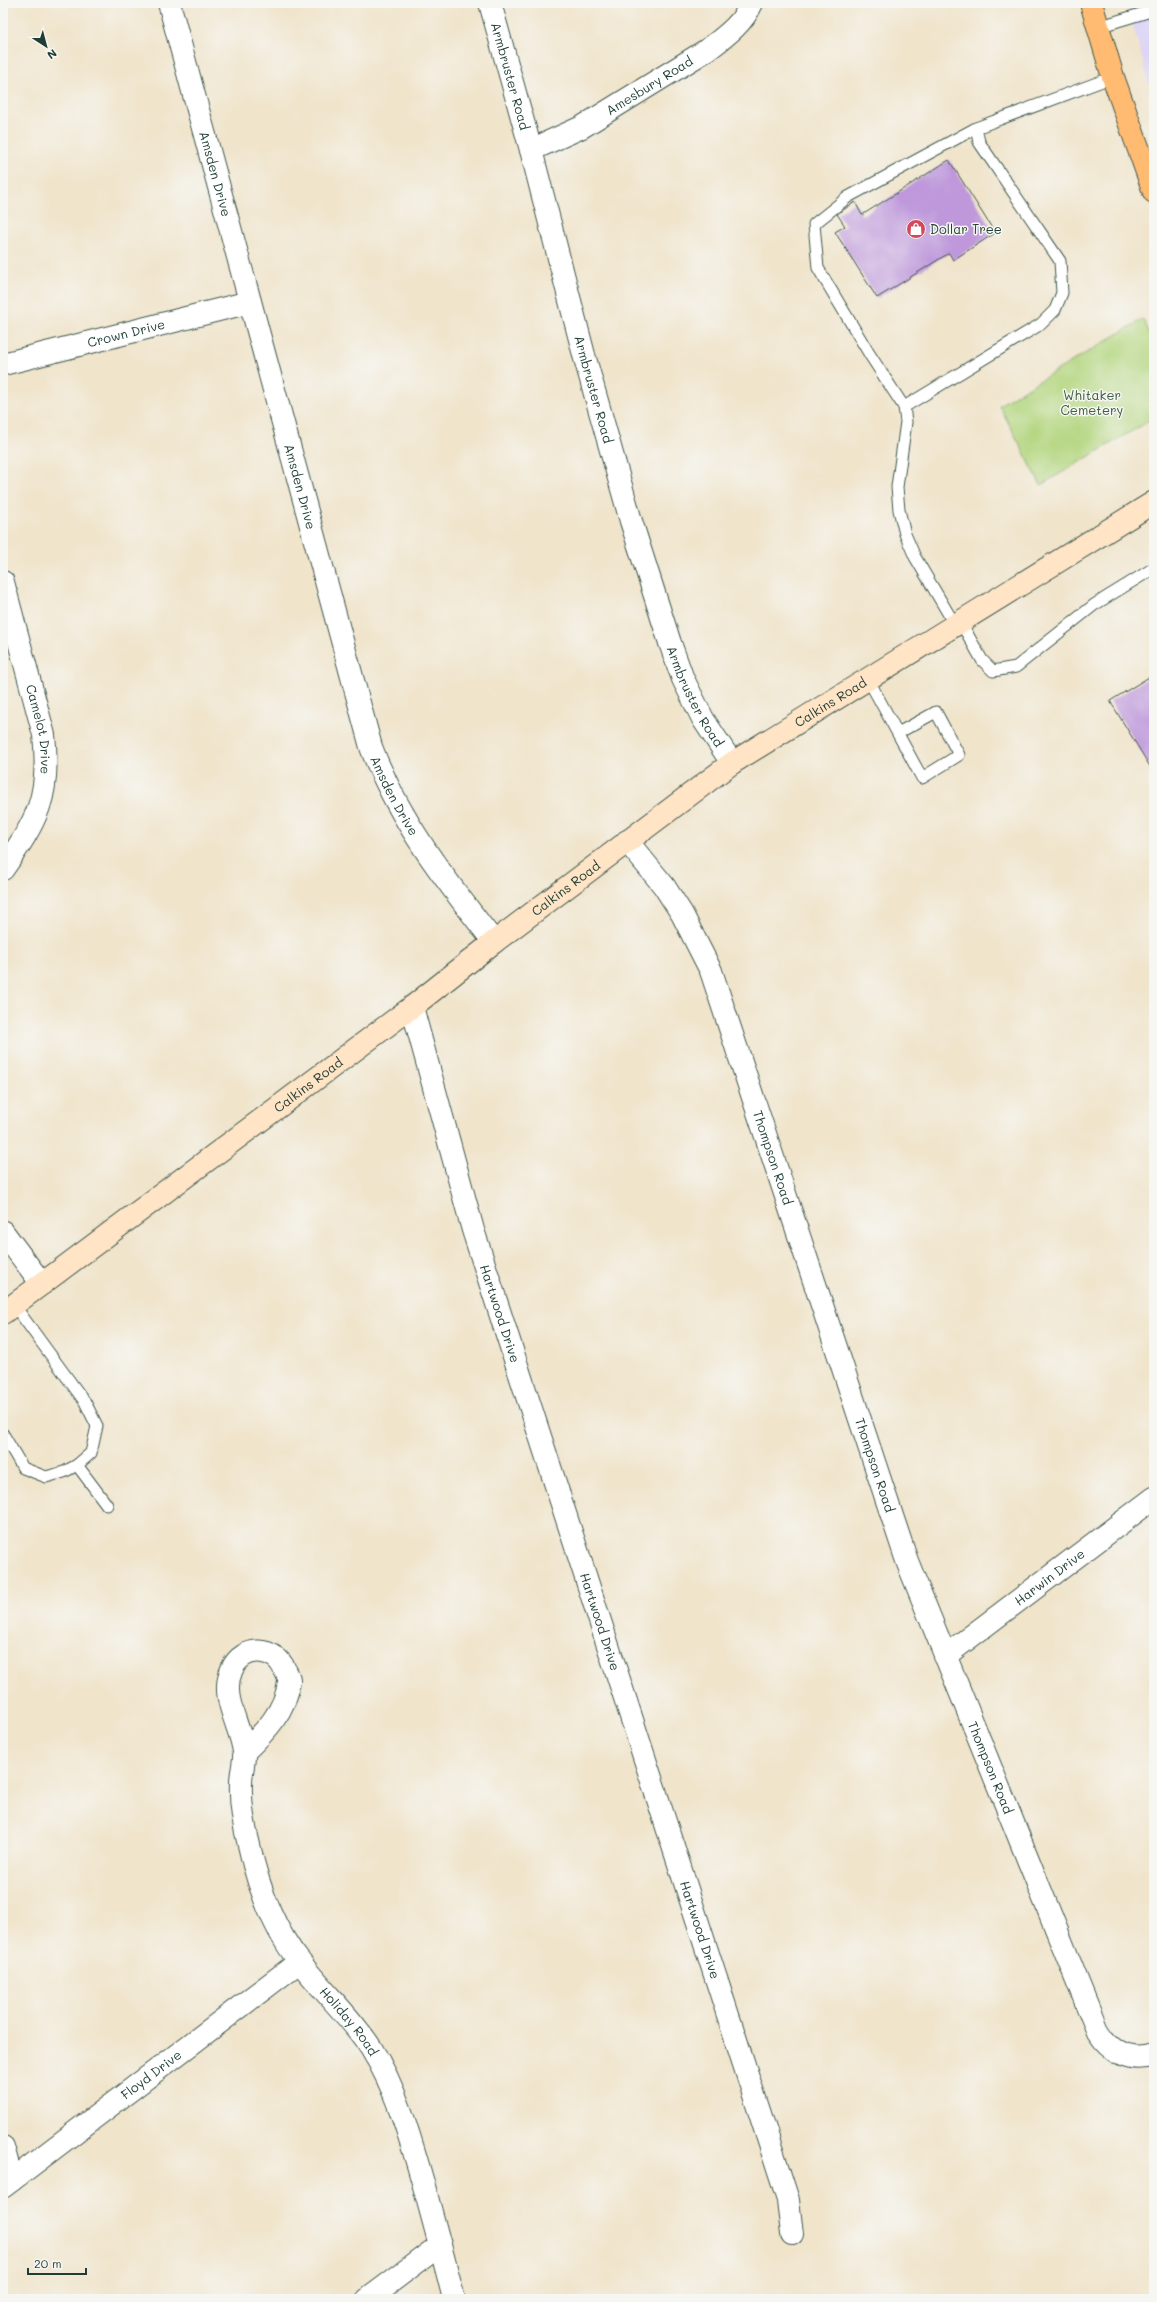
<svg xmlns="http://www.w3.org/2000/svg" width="1157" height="2302" viewBox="0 0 1157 2302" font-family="Mali,sans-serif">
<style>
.built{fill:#ddd5f6}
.green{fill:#b3d67f;stroke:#698a5a}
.building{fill:#be98db}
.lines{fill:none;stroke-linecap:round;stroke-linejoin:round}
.lane-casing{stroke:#3e564b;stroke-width:13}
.street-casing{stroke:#3e564b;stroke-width:24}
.secondary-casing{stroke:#3e564b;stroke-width:24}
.primary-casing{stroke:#3e564b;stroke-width:24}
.lane{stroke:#fff;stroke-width:11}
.street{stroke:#fff;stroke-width:22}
.secondary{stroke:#ffe4c6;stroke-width:22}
.primary{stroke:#ffbb71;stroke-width:22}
.labels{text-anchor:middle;stroke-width:3;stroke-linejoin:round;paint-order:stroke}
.street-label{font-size:13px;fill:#1f3d34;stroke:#f6f6f2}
.poi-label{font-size:13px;fill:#1f3d34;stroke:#f6f6f2;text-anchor:start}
.park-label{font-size:13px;fill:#3d5c43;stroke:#f6f6f2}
</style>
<rect width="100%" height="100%" fill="#f6f6f2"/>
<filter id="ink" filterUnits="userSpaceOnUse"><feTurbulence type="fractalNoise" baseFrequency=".025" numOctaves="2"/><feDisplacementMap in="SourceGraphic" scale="8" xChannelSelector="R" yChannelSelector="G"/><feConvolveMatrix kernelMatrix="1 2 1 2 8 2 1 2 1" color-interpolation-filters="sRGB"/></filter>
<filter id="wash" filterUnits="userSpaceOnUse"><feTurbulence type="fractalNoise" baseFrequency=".012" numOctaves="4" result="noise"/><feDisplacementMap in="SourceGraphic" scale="16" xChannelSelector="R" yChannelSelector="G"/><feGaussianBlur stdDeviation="0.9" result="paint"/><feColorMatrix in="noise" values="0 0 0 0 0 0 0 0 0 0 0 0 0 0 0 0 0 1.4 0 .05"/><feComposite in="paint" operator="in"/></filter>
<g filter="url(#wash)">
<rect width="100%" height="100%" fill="#f0e4cb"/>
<path class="built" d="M1127 3H1154V80L1149 84Z"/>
<path class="green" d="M1143 319 1154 343V418L1041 485 999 405Z"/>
<g id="blocks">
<g class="building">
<path d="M949 160 995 233 953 260 949 253 877 298 835 232 845 226 837 214 855 202 862 215Z"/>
<path d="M1154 674V773L1110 701Z"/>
</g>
</g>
</g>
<g filter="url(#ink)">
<use href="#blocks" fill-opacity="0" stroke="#3e564b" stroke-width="1"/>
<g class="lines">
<g class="lane-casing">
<g id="lane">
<path d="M1098 27 1154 10"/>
<path d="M904 407 1041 324 1055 310 1062 293 1060 261 979 142 976 128 1113 77"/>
<path d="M960 621 982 660 993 671 1016 667 1094 605 1154 568"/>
<path d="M955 625 915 557 905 534 899 510 897 487 906 422 904 407 870 355 818 268 814 224 848 197 976 128"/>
<path d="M868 679 922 778 959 755 936 712 898 733"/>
<path d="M3 1434 23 1468 46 1477 64 1472 77 1465 91 1453 97 1426 85 1402 14 1305"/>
<path d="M77 1465 107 1505"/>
</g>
</g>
<g class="street-casing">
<g id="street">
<path id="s1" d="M169 3 371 747C399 821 446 881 494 942"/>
<path id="s2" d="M490 3 531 150 584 355 631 521 670 643 683 679 703 719 732 763"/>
<path id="s3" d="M531 150 582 127 710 48C727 35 743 23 752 3"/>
<path id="s4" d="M3 364 250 302"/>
<path id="s5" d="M3 582 44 735C51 797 37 820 3 869"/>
<path id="s6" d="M627 841 664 886 682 914 711 971 907 1561 1098 2032C1111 2052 1130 2063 1154 2055"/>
<path id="s7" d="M412 1007 473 1230 788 2200 792 2234"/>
<path d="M3 1232 42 1284"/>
<path id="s8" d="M945 1656 1154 1498"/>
<path id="s9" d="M244 1752C264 1733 286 1711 289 1682 290 1678 287 1674 285 1670 275 1647 244 1644 232 1669 219 1697 241 1725 244 1752 245 1761 241 1772 241 1782 240 1802 244 1826 249 1845 258 1886 274 1930 300 1962 323 1992 351 2017 371 2048 396 2088 409 2134 422 2179 433 2219 444 2259 454 2299"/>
<path d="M3 2147 12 2180"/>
<path id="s10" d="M3 2187 299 1962"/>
<path d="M368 2299 440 2245"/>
</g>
</g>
<g class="secondary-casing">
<g id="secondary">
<path id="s11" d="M3 1313 412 1007 494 942 732 763 1154 502"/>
</g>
</g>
<g class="primary-casing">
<path id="primary" d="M1091 3 1113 77 1154 192"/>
</g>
<use href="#lane" class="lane"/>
<use href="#street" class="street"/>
<use href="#secondary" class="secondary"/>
<use href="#primary" class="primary"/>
</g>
</g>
<defs>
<g id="shop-disc" transform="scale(1)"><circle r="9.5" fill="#d1495b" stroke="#f6f6f2"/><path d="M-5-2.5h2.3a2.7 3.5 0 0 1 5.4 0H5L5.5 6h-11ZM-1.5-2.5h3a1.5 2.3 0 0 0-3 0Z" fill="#fff"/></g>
</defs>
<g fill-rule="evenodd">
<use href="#shop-disc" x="916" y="229"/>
</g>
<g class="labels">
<g class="street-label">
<text dy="5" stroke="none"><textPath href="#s2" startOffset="76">Armbruster Road</textPath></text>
<text dy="5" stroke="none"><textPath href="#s3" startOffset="135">Amesbury Road</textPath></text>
<text dy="5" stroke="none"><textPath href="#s1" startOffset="177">Amsden Drive</textPath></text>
<text dy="5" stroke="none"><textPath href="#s4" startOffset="127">Crown Drive</textPath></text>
<text dy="5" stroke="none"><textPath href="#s2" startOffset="400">Armbruster Road</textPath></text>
<text dy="5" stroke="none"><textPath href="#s1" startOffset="501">Amsden Drive</textPath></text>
<text dy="5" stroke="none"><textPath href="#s2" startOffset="724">Armbruster Road</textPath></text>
<text dy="5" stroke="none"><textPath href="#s11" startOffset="1029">Calkins Road</textPath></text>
<text dy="5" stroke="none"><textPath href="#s5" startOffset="152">Camelot Drive</textPath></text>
<text dy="5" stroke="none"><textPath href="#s1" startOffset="825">Amsden Drive</textPath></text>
<text dy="5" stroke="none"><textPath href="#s11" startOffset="705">Calkins Road</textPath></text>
<text dy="5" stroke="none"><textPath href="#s11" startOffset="381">Calkins Road</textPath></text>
<text dy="5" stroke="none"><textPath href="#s6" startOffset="352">Thompson Road</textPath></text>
<text dy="5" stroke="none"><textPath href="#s7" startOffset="319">Hartwood Drive</textPath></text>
<text dy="5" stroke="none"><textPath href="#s6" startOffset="676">Thompson Road</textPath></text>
<text dy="5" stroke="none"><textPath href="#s8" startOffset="131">Harwin Drive</textPath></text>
<text dy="5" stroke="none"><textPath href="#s7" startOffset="643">Hartwood Drive</textPath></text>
<text dy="5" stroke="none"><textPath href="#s6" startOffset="1000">Thompson Road</textPath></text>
<text dy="5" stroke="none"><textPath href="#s7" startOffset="967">Hartwood Drive</textPath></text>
<text dy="5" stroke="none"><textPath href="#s9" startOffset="551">Holiday Road</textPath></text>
<text dy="5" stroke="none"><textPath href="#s10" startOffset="186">Floyd Drive</textPath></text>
</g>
<g class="poi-label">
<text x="930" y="234">Dollar Tree</text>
</g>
<g class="park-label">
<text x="1092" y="400">Whitaker<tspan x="1092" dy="15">Cemetery</tspan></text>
</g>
</g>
<rect width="1157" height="2302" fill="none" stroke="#f6f6f2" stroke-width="16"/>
<g transform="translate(46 46) rotate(144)" stroke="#f6f6f2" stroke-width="3" paint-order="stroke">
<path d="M0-3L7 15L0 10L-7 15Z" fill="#1f3d34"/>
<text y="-6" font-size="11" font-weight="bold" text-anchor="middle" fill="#1f3d34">N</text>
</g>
<path d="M28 2268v6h58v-6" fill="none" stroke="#1f3d34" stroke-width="2"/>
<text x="34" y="2268" font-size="12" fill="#1f3d34" stroke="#f6f6f2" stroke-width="3" paint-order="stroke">20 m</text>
</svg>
